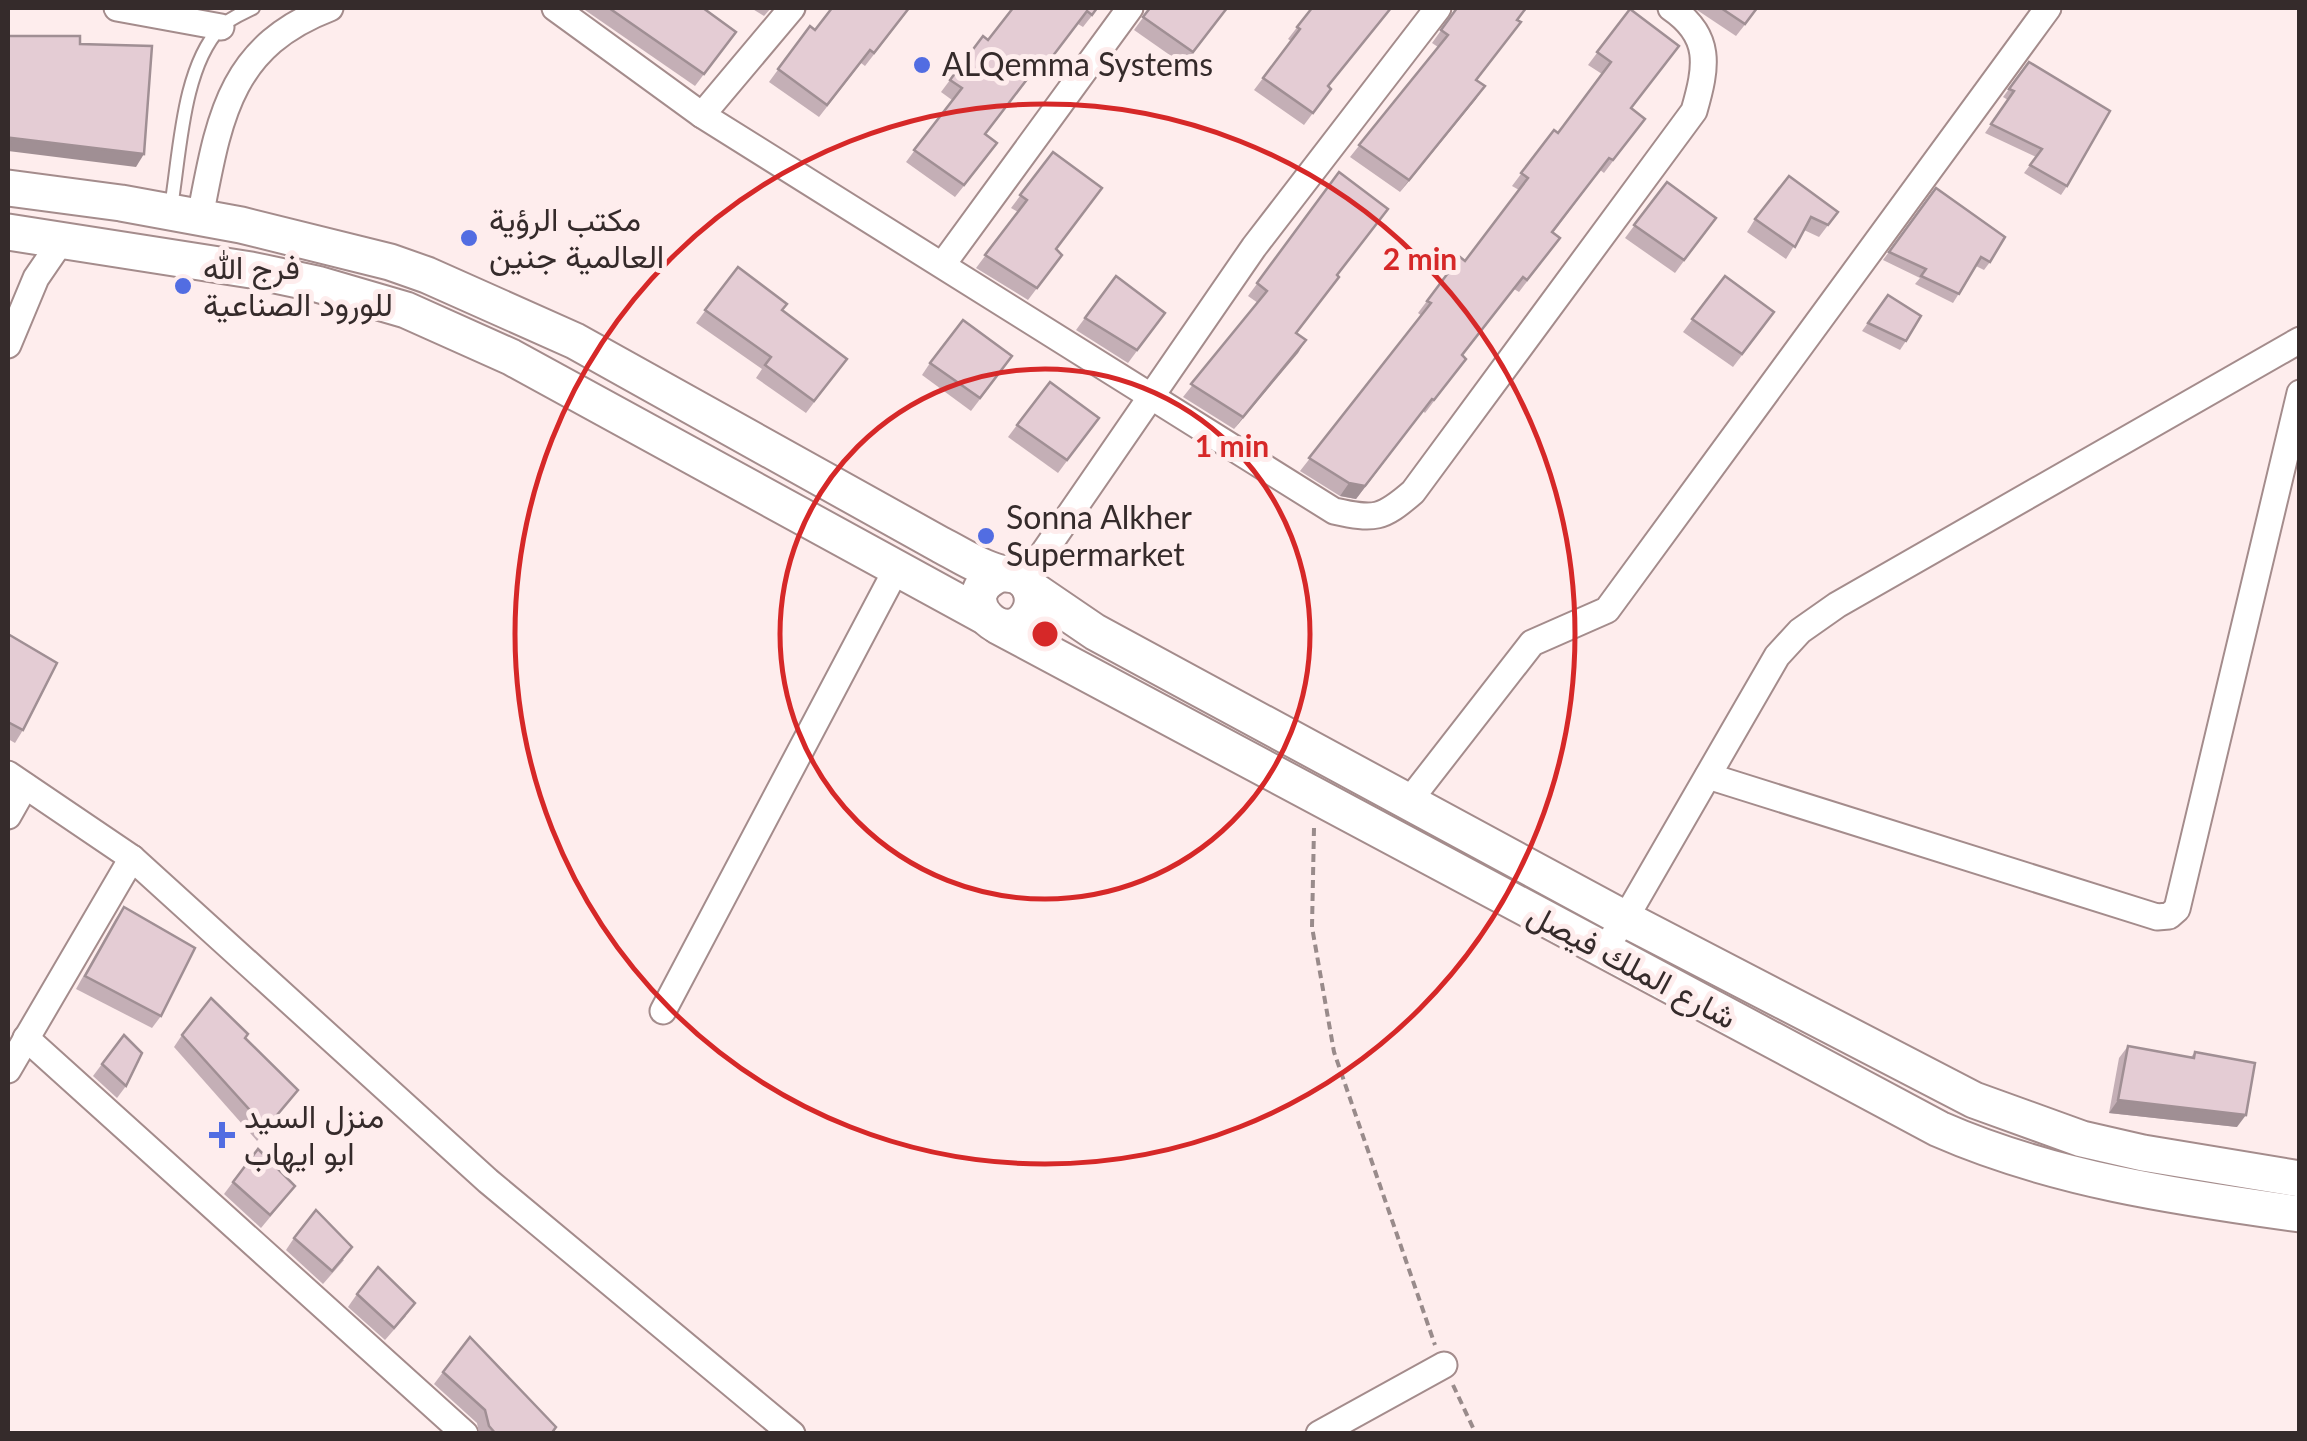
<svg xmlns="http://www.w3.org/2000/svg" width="2307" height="1441" viewBox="0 0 2307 1441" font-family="Lato,Vazirmatn,sans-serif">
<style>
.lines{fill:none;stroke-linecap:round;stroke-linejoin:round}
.lane-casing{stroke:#a48c8c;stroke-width:16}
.street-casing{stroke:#a48c8c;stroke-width:29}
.secondary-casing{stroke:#a48c8c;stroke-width:39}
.path{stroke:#998b8b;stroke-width:4;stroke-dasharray:8 5;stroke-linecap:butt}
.lane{stroke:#fff;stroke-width:12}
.street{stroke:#fff;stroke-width:25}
.secondary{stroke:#fff;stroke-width:35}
.wall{fill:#c4afb6}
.shaded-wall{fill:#a08f94}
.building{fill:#e4ccd4;stroke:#a08f94;stroke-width:2.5}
.ring{fill:none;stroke:#d62828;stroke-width:5}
.poi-dot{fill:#526de2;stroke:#feeded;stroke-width:4}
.labels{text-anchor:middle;stroke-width:10;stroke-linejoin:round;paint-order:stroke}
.poi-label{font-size:32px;fill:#352b2b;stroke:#feeded;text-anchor:start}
.street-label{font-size:32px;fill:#352b2b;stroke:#feeded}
.centre{fill:#d62828;stroke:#feeded;stroke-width:5}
.ring-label{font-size:30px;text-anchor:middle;font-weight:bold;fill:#d62828;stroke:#feeded;stroke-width:10;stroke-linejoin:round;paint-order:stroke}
</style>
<rect width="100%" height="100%" fill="#feeded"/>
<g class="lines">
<g class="lane-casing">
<path id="lane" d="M171 207C180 154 182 69 220 28 228 19 243 13 253 8"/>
</g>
<g class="street-casing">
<g id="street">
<path d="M117 8 221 27"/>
<path d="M555 8 702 115"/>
<path d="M792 8 702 115 1334 511C1375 520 1382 519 1413 492L1694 111C1707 66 1712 36 1671 8"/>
<path d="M200 217C219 120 228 47 330 8"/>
<path d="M943 264 1130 8"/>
<path d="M8 345 36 278 62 240"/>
<path d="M1024 581 1254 247 1438 8"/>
<path d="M8 774 132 858"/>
<path d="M1708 776 2157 917 2169 916 2177 909 2300 393"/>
<path d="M1409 801 1532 643 1607 610 2048 8"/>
<path d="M8 816 25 786"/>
<path d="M1603 951 1625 919 1777 656 1800 631 1837 605 2300 340"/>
<path d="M663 1011 897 568"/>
<path d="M26 1038 465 1434"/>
<path d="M8 1070 132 858 488 1181 792 1434"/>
<path d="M1319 1434 1444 1365"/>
</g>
</g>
<g class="secondary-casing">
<g id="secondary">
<path d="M8 188 121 203 241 225 390 262 427 275 575 341 941 545C959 554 978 567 997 572 1005 575 1012 573 1019 577 1024 580 1028 584 1030 589 1033 596 1033 604 1030 611 1009 656 946 596 1000 574"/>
<path d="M8 232 251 270 317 284 406 310 511 357 984 616"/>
<path d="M1029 587 1095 632 1625 919 1974 1100 2082 1139 2143 1153 2300 1179"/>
<path d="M998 626 1939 1129C2053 1179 2177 1197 2300 1214"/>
</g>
</g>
<g class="path">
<path d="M1314 828 1312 927 1334 1052 1435 1345"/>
<path d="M1453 1385 1476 1434"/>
</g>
<use href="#lane" class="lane"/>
<use href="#street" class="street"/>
<use href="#secondary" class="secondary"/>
</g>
<g class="wall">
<path d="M582 8H703L736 32 695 86Z"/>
<path d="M751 8H771L764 16Z"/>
<path d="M910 8 865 66 861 63 819 117 769 82 810 26 815 30Z"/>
<path d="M1098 8 1083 27 1078 24 1037 77 1032 74 985 135 988 156 955 197 906 162 952 100 941 92 983 36 988 40Z"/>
<path d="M1150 8H1227L1184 65 1134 30Z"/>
<path d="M1312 8 1329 87 1331 89 1304 125 1254 90 1291 41 1288 39Z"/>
<path d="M1457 8H1527L1518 20 1521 22 1477 80 1476 99 1400 192 1350 157 1438 47 1432 43Z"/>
<path d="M1694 8H1758L1736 36Z"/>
<path d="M1630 9 1632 109 1645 119 1604 173 1600 170 1553 233 1551 250 1519 292 1514 289 1462 356 1457 371 1425 413 1423 411 1356 499 1340 496 1300 471 1422 316 1418 313 1460 257 1465 261 1519 190 1512 186 1554 130 1558 133 1602 74 1588 65Z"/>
<path d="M2029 62 2067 186 2061 195 2024 173 2036 157 1985 133 2008 100 2003 97Z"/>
<path d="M1053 152 1056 250 1062 255 1028 300 976 268 1018 212 1011 208Z"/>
<path d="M1339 172 1337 275 1297 333 1306 340 1234 429 1183 397 1258 303 1248 296Z"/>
<path d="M1667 182 1716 218 1675 273 1625 238Z"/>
<path d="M1936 188 1990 262 1984 270 1976 266 1953 303 1915 284 1920 278 1883 260Z"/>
<path d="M1838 212 1819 237 1804 230 1786 259 1747 232 1755 219Z"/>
<path d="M738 267 782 310 838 371 806 413 756 378 762 369 696 323Z"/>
<path d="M1116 276 1165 313 1128 363 1076 330Z"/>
<path d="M1725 276 1765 325 1733 367 1683 332Z"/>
<path d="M1888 295 1906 341 1900 350 1862 331Z"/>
<path d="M930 363 1003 369 971 411 922 375Z"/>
<path d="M1099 418 1058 473 1008 437 1017 425Z"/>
<path d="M8 634 23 730 15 743 8 739Z"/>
<path d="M124 907 161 1016 152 1028 76 989 115 920Z"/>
<path d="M182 1035 245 1038 298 1090 257 1141 174 1047Z"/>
<path d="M2128 1046 2191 1057 2195 1052 2237 1127 2109 1113 2119 1058Z"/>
<path d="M102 1064 126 1086 117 1098 93 1076Z"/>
<path d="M233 1182 286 1198 261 1228 224 1194Z"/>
<path d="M294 1238 344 1260 323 1284 286 1250Z"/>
<path d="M357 1294 406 1316 385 1340 348 1307Z"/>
<path d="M443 1372 552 1434H479L477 1423 434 1384Z"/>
</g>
<g class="shaded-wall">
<path d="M1485 86 1476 99 1400 192 1409 180Z"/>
<path d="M11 138 144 154 136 167 8 151V142Z"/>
<path d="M1306 340 1298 353 1234 429 1243 417Z"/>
<path d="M1423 411 1356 499 1340 496 1349 483Z"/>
<path d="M2118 1100 2246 1115 2237 1127 2109 1113Z"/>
</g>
<g class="building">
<path d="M609 8H703L736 32 704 74Z"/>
<path d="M832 8H909L874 53 870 50 827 105 778 69 810 26 815 30Z"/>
<path d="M1013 8H1097L1092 15 1087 11 1046 65 1041 61 985 134 997 143 964 185 914 150 962 88 950 80 983 36 988 40Z"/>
<path d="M1150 8H1227L1193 52 1143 17Z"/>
<path d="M1312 8H1391L1328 86 1331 89 1313 113 1263 78 1300 29 1297 27Z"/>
<path d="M1457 8H1526L1517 20 1521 22 1476 80 1485 86 1409 180 1359 145 1448 35 1441 30Z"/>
<path d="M1721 8H1757L1745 24Z"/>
<path d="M1630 9 1679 46 1631 108 1645 119 1613 160 1609 158 1552 232 1560 238 1527 280 1523 277 1462 355 1466 359 1434 400 1432 399 1365 486 1349 483 1309 458 1431 303 1427 301 1460 257 1465 261 1528 178 1521 173 1554 130 1558 133 1611 62 1597 52Z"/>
<path d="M8 36H80V44L152 46 144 154 11 138 10 146H8Z"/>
<path d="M2029 62 2110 111 2067 186 2030 165 2042 149 1991 124 2014 91 2009 89Z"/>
<path d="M1053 152 1102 188 1056 249 1062 255 1037 288 985 255 1027 200 1020 195Z"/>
<path d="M1339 172 1388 209 1337 275 1339 277 1296 333 1306 340 1243 417 1191 384 1267 291 1257 283Z"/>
<path d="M1789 176 1838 212 1828 225 1811 217 1795 247 1755 219Z"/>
<path d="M1667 182 1716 218 1684 260 1634 225Z"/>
<path d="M1936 188 2005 237 1990 262 1981 257 1959 294 1921 276 1926 269 1889 252Z"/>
<path d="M738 267 787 304 782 310 847 359 814 401 765 365 771 357 705 310Z"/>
<path d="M1116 276 1165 313 1137 350 1085 318Z"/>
<path d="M1725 276 1774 312 1742 354 1692 319Z"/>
<path d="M1888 295 1921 316 1906 341 1868 323Z"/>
<path d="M963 320 1012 356 980 398 930 363Z"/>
<path d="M1050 382 1099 418 1067 460 1017 425Z"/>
<path d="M8 634 57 663 23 730 8 722Z"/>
<path d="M124 907 195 948 161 1016 85 976Z"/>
<path d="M211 998 248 1034 245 1038 298 1090 266 1128 182 1035Z"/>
<path d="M124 1035 142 1053 126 1086 102 1064Z"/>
<path d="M2128 1046 2194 1058 2195 1052 2255 1063 2246 1115 2118 1100Z"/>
<path d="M258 1149 295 1186 270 1215 233 1182Z"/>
<path d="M316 1210 352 1247 332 1271 294 1238Z"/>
<path d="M378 1267 415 1303 394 1328 357 1294Z"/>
<path d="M470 1337 556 1427 551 1434H496L489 1426 485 1410 443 1372Z"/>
</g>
<g class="ring">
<circle cx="1045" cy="634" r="265"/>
<circle cx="1045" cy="634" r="530"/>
</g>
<g class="poi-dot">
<circle cx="922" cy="65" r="10"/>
<circle cx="469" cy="238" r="10"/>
<circle cx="183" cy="286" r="10"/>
<circle cx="986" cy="536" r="10"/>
<path d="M217 1120h10v10h10v10h-10v10h-10v-10h-10v-10h10z"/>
</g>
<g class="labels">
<g class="poi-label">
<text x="942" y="76">ALQemma Systems</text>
<text x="489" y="231">مكتب الرؤية<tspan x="489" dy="37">العالمية جنين</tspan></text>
<text x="203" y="279">فرج الله<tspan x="203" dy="37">للورود الصناعية</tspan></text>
<text x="1006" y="529">Sonna Alkher<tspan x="1006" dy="37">Supermarket</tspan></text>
<text x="244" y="1128">منزل السيد<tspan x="244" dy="37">ابو ايهاب</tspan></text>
</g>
<g class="street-label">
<text transform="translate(1632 966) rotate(28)" y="11">شارع الملك فيصل</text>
</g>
</g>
<circle cx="1045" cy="634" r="15" class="centre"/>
<g class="ring-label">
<text x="1420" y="270">2 min</text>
<text x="1232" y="457">1 min</text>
</g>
<rect width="2307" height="1441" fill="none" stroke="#352b2b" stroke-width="20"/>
</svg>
